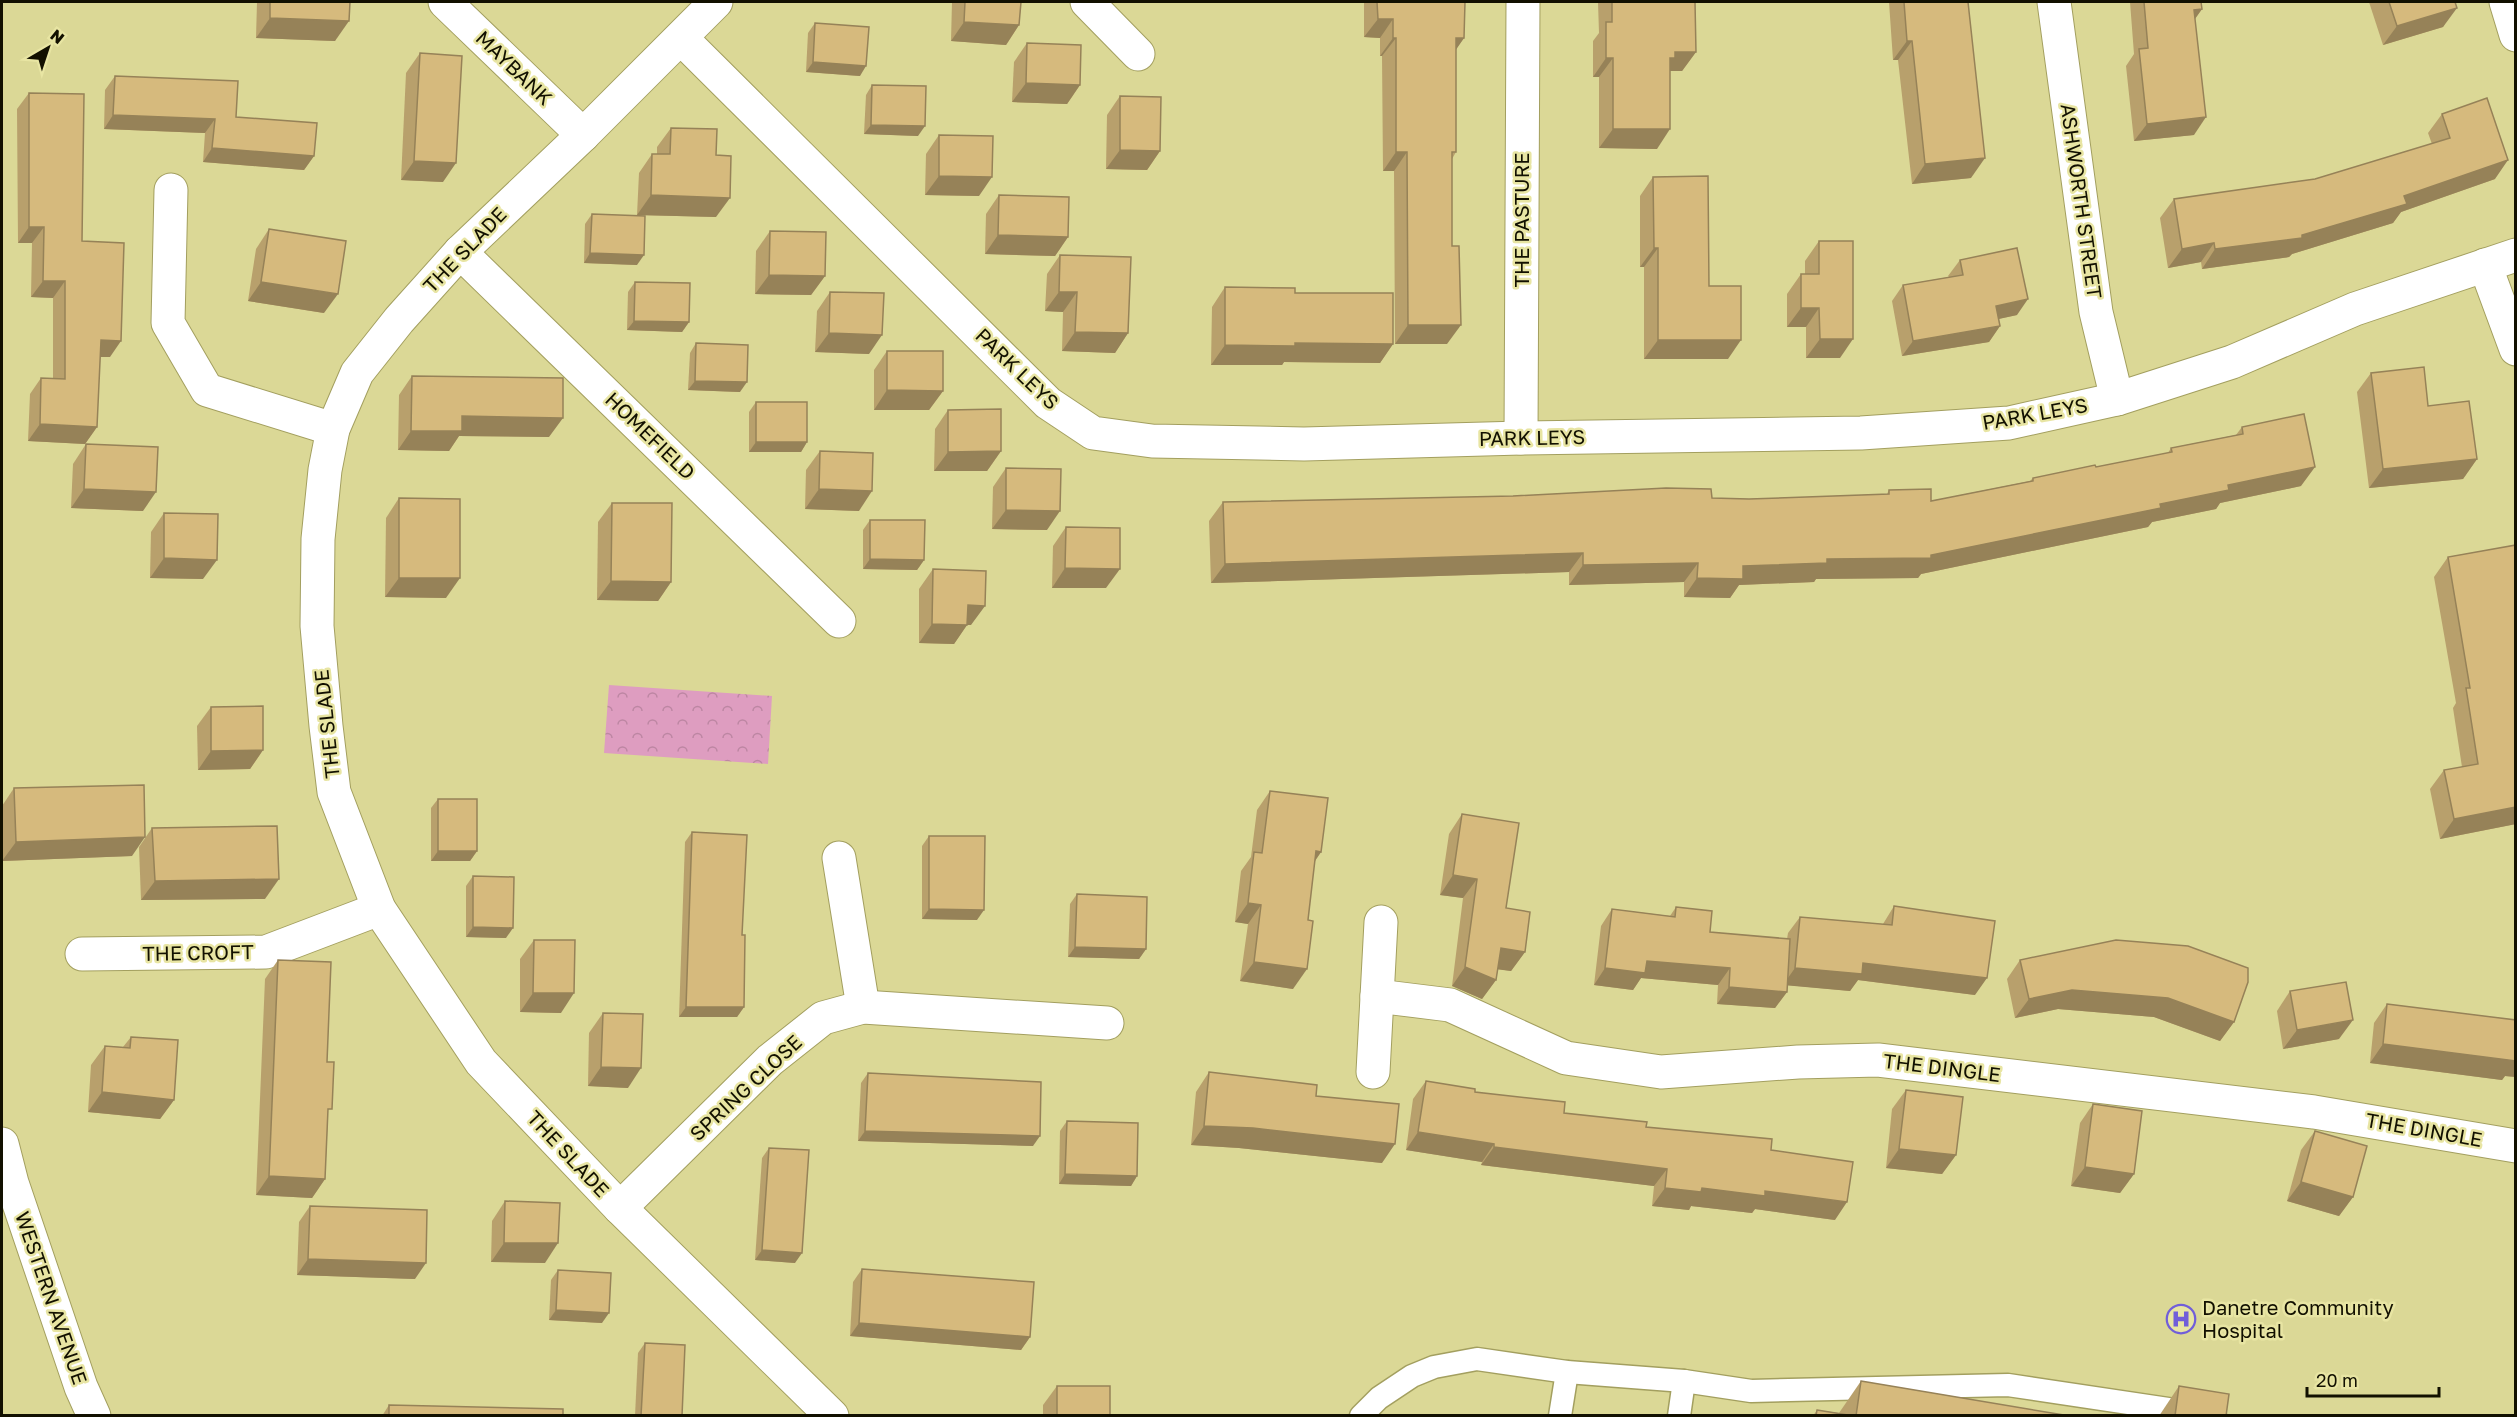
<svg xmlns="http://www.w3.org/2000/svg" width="2517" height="1417" viewBox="0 0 2517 1417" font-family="'Golos Text',sans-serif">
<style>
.park{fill:url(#park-crowns)}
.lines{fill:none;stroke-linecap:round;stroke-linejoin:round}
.lane-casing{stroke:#a39f5f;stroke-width:25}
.street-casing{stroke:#a39f5f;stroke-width:35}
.secondary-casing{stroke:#a39f5f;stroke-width:35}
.lane{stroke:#fff;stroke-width:22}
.street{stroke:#fff;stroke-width:33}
.secondary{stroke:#fff;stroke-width:33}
.wall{fill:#b8a06c}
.shaded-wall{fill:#968258}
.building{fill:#d6ba7d;stroke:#968258;stroke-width:1.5}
.labels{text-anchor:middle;stroke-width:5;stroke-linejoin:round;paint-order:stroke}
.street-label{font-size:20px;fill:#121000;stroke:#e8e5a3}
.poi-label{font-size:20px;fill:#121000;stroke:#e8e5a3;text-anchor:start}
</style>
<defs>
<pattern id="park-crowns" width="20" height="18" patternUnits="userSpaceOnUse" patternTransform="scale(1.5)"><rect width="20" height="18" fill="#de9dc0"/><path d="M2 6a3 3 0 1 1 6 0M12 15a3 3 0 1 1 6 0" fill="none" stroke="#bd86a3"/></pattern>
</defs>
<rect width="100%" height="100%" fill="#dbd896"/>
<path class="park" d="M609 685 772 696 768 764 604 753Z"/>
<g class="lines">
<g class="lane-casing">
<g id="lane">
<path d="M1361 1416 1379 1398 1412 1376 1434 1367 1477 1359 1567 1372 1684 1381 1751 1391 2008 1385 2215 1416"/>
<path d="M1560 1416 1567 1372"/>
<path d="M1679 1416 1684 1381"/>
</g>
</g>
<g class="street-casing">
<g id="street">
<path d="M445 2 583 135"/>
<path d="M716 2 583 135 460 252 399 320 357 373 333 429 325 470 318 539 317 626 326 726 334 792 379 909 481 1062 620 1208 832 1416"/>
<path d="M1087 2 1138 54"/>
<path d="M2054 2 2096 312 2117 399"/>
<path d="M2506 2 2516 35"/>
<path d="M681 38 1048 403 1093 433 1152 441 1304 444 1521 438 1861 433 2009 423 2117 399 2232 362 2355 309 2516 255"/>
<path d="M171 190 168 323 207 390 333 429"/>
<path d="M460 252 839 621"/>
<path d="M2485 265 2516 349"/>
<path d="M1521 438 1523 2"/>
<path d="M839 858 863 1007"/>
<path d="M82 954 266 952 379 909"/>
<path d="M1377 996 1450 1005 1566 1058 1661 1072 1798 1062 1878 1060 2314 1112 2516 1146"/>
<path d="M1373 1072 1381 922"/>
<path d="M620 1208 770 1060 823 1018 863 1007 1107 1023"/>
</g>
</g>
<g class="secondary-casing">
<path id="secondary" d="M2 1144 12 1183 81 1387 94 1416"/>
</g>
<use href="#lane" class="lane"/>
<use href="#street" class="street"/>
<use href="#secondary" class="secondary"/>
</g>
<g class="wall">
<path d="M257 2H350L335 41 256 38Z"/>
<path d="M952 2H1021L1019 25 1006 45 951 41Z"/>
<path d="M1364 2H1465L1464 38 1456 49V152L1452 159 1447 344H1395L1394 171H1383L1382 56H1380V38L1364 37Z"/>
<path d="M1598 2H1695L1696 52 1682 71H1670L1657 149 1599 148V77H1593V41L1599 33Z"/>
<path d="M1889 2H1968L1971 178 1912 184 1898 60H1893Z"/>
<path d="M2130 2H2201L2202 9 2195 19 2194 135 2134 141 2126 66 2134 54Z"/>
<path d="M2369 2H2455L2443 27 2383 45Z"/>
<path d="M815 23 860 76 806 72 808 33Z"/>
<path d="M1027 43 1080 85 1067 104 1012 102 1014 62Z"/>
<path d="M420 53 443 182 401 180 406 73Z"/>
<path d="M115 76 314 156 304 170 203 162 205 133 104 129 105 90Z"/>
<path d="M872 85 918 136 864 134 866 95Z"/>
<path d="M29 93 82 241 110 357H100L97 427 85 444 28 441 30 394 41 378H53V298L31 297 32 243H18L17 109Z"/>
<path d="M1120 96 1160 151 1147 170 1106 169 1107 115Z"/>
<path d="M2442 114 2495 179 2401 212 2393 223 2292 254 2289 257 2202 269 2201 262 2168 268 2160 218 2174 199 2315 179 2432 144 2428 133Z"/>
<path d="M671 128 716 217 637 215 639 173 652 154H657V147Z"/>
<path d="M939 135 979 196 925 195 926 154Z"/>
<path d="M1653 177 1709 286 1728 359H1644V267H1640V196Z"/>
<path d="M999 195 1068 237 1055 256 985 254 986 214Z"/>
<path d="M592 214 637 265 584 263 585 224Z"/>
<path d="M269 229 324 313 248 301 256 249Z"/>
<path d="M770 231 825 276 811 295 755 294 756 251Z"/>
<path d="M1819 241 1840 358H1806V327H1787V294L1801 274H1805V261Z"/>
<path d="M1060 255 1128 333 1115 353 1062 351 1063 312 1045 311 1047 274Z"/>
<path d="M1960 260 2017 315 1998 319 2000 326 1989 342 1902 356 1892 301 1903 285 1949 277 1948 276Z"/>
<path d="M635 282 689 322 682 332 627 330 628 292Z"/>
<path d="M1225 287 1295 293 1393 344 1380 363 1284 362 1282 365H1211L1212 307Z"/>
<path d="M830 292 869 354 815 352 817 311Z"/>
<path d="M696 343 740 392 688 390 690 353Z"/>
<path d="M887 351 943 391 929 410H874V370Z"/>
<path d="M2371 373 2428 406 2477 459 2463 479 2369 488 2357 392Z"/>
<path d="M412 376 549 437 459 436 449 451 398 450 399 395Z"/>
<path d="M756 402 807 442 801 452H749V412Z"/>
<path d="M948 410 1001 451 987 471H934L935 429Z"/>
<path d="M2242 427 2301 486 2220 503 2216 509 2152 522 2148 527 1921 574 1918 578 1816 579 1814 582 1739 585 1730 598 1684 597V582L1569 585V572L1211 583 1209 521 1223 502 1712 498 1749 499 1887 494 1889 490 1931 501 2030 481 2033 478 2096 467 2168 453 2171 448 2236 435Z"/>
<path d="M86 444 143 511 71 508 73 464Z"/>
<path d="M820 451 859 511 805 509 806 470Z"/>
<path d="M1006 468 1047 530 992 529 993 487Z"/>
<path d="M399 498 446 598 385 597 386 518Z"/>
<path d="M612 503 671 582 658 601 597 600 598 522Z"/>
<path d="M164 513 203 579 150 578 151 532Z"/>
<path d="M870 520 924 560 917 570 863 569V530Z"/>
<path d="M1066 527 1106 588H1052L1053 546Z"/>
<path d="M2516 545V824L2440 839 2430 789 2444 770 2462 767 2453 708 2456 703 2434 577 2448 557Z"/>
<path d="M933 569 971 625H967L954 644 919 643V589Z"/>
<path d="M211 707 263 750 250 769 198 770 197 726Z"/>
<path d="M14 788 132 856 2 861V806Z"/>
<path d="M1270 791 1321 852 1315 861 1293 989 1240 981 1248 924 1235 922 1241 871 1251 857 1257 810Z"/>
<path d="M438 799 477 851 470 861H431V808Z"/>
<path d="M1462 814 1506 908 1525 952 1511 971 1498 969 1496 980 1482 999 1452 986 1463 898 1440 895 1449 834Z"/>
<path d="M152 828 265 899 141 900 139 847Z"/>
<path d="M692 832 742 935 744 1007 737 1017H679L685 842Z"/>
<path d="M929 836 977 920 922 919V846Z"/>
<path d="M473 876 506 938 466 937V886Z"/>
<path d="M1077 894 1146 949 1139 959 1068 957 1070 904Z"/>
<path d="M1894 906 1975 995 1858 980 1850 991 1787 985V992L1775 1008 1717 1004 1718 985 1641 978 1633 990 1594 985 1601 926 1612 909 1670 916 1676 907 1710 932 1787 939 1788 933 1800 917 1883 924Z"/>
<path d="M534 940 561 1013 520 1012V959Z"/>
<path d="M278 960 327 1062 328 1116 325 1179 312 1198 256 1195 265 979Z"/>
<path d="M2020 960 2234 1022 2220 1041 2154 1017 2058 1009 2015 1018 2007 979Z"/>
<path d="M2290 991 2339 1039 2283 1049 2277 1011Z"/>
<path d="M2387 1004 2516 1020V1077L2505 1076 2502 1080 2370 1063 2374 1023Z"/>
<path d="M603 1013 628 1088 588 1086 589 1033Z"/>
<path d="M131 1037 174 1100 160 1119 88 1112 91 1065 105 1046 123 1047Z"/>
<path d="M1209 1072 1316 1096 1382 1163 1239 1148 1191 1145 1196 1092Z"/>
<path d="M868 1073 1033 1146 858 1141 861 1083Z"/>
<path d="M1426 1081 1475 1092 1564 1113 1646 1127 1771 1150 1835 1220 1755 1209 1752 1213 1691 1206 1689 1210 1652 1206 1654 1186 1481 1165 1482 1162 1406 1150 1413 1099Z"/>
<path d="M1906 1090 1956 1155 1942 1174 1886 1168 1892 1109Z"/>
<path d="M2093 1104 2134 1174 2120 1193 2071 1186 2080 1123Z"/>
<path d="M1067 1121 1137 1176 1131 1186 1059 1184 1060 1131Z"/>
<path d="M2315 1131 2353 1197 2339 1216 2287 1201 2301 1150Z"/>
<path d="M769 1148 795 1263 755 1260 762 1158Z"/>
<path d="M505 1201 545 1263 491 1262 492 1221Z"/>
<path d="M310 1206 415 1279 297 1275 299 1222Z"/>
<path d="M862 1269 1030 1337 1021 1350 850 1336 853 1282Z"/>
<path d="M558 1270 602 1323 549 1320 551 1280Z"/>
<path d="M645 1343 682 1416H635L638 1353Z"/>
<path d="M1861 1381 2070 1416H1813L1817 1410 1839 1413Z"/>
<path d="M1057 1386 1110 1416H1043V1405Z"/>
<path d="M2179 1386 2226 1416H2159Z"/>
<path d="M389 1405 563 1416H382Z"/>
</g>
<g class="shaded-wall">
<path d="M2457 8 2443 27 2383 45 2397 26Z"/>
<path d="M2202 9 2189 27 2194 10Z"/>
<path d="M270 18 349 21 335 41 256 38Z"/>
<path d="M1378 19H1393L1380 38 1364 37Z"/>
<path d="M964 22 1019 25 1006 45 951 41Z"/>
<path d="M1393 38H1396L1382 56H1380Z"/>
<path d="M1456 38H1464L1451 57Z"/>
<path d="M1907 41H1912L1898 60H1893Z"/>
<path d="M1675 52H1696L1682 71H1665L1670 58Z"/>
<path d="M1606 58H1613L1599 77H1593Z"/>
<path d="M813 62 866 66 860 76 806 72Z"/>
<path d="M1026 83 1080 85 1067 104 1012 102Z"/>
<path d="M113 115 215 119 205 133 104 129Z"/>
<path d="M2206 117 2194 135 2134 141 2147 124Z"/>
<path d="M871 125 925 126 918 136 864 134Z"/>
<path d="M1613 129H1670L1657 149 1599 148Z"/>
<path d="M212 148 314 156 304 170 203 162Z"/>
<path d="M1120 150 1160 151 1147 170 1106 169Z"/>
<path d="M1396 152H1407L1394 171H1383Z"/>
<path d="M1985 158 1971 178 1912 184 1925 164Z"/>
<path d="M2508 160 2495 179 2401 212 2393 223 2292 254 2289 257 2202 269 2215 249 2302 235 2404 196Z"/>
<path d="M414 161 456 163 443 182 401 180Z"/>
<path d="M939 176 992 177 979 196 925 195Z"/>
<path d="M651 195 730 198 716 217 637 215Z"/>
<path d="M29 227H44L32 243H18Z"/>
<path d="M998 235 1068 237 1055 256 985 254Z"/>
<path d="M2214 243 2201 262 2168 268 2182 249Z"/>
<path d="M1654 248H1658L1644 267H1640Z"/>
<path d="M590 253 644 255 637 265 584 263Z"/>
<path d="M769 275 825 276 811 295 755 294Z"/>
<path d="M43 281H65L53 298 31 297Z"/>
<path d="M261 282 338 294 324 313 248 301Z"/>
<path d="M1059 292H1077L1063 312 1045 311Z"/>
<path d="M2028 299 2017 315 1985 322 1996 306Z"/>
<path d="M1801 308H1819L1806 327H1787Z"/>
<path d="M634 321 689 322 682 332 627 330Z"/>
<path d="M1408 325H1461L1447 344H1395Z"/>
<path d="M2000 326 1989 342 1902 356 1913 341Z"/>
<path d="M1075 332 1128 333 1115 353 1062 351Z"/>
<path d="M829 333 882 335 869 354 815 352Z"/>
<path d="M1820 339H1853L1840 358H1806Z"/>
<path d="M101 340 121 341 110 357H89Z"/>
<path d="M1658 340H1741L1728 359H1644Z"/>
<path d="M1295 343 1393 344 1380 363 1284 362 1282 365H1211L1225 345Z"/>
<path d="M695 381 747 382 740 392 688 390Z"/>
<path d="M887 390 943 391 929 410H874Z"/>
<path d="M462 416 563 418 549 437 459 436 449 451 398 450 411 431Z"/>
<path d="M40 424 97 427 85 444 28 441Z"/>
<path d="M756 442H807L801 452H749Z"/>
<path d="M1001 451 987 471H934L948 452Z"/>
<path d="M2477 459 2463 479 2369 488 2383 469Z"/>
<path d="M2315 467 2301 486 2220 503 2216 509 2152 522 2148 527 1921 574 1918 578 1816 579 1814 582 1739 585 1730 598 1684 597 1697 578 1743 566 1827 559 1931 555 2160 504 2228 485Z"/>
<path d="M84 489 156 492 143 511 71 508Z"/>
<path d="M819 489 872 491 859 511 805 509Z"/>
<path d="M1006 510 1060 511 1047 530 992 529Z"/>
<path d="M1583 553 1569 572 1211 583 1225 564Z"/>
<path d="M164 558 217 560 203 579 150 578Z"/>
<path d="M870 559 924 560 917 570 863 569Z"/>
<path d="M1698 563 1684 582 1569 585 1583 565Z"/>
<path d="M1065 568 1120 569 1106 588H1052Z"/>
<path d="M399 578H460L446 598 385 597Z"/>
<path d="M611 581 671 582 658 601 597 600Z"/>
<path d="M968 605 985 606 971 625H967L954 644 919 643 932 624Z"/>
<path d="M263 750 250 769 198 770 211 751Z"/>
<path d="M2516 807V824L2440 839 2454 819Z"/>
<path d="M145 837 132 856 2 861 16 842Z"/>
<path d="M438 851H477L470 861H431Z"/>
<path d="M1316 851 1321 852 1308 871Z"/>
<path d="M1453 875 1477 879 1463 898 1440 895Z"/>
<path d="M279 879 265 899 141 900 155 881Z"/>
<path d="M1248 903 1261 905 1248 924 1235 922Z"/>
<path d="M929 909 984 910 977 920 922 919Z"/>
<path d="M473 927 513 928 506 938 466 937Z"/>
<path d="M1075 947 1146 949 1139 959 1068 957Z"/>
<path d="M1501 948 1525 952 1511 971 1487 968Z"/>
<path d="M1647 961 1730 968 1718 985 1641 978 1633 990 1594 985 1605 968Z"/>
<path d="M1254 962 1307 969 1293 989 1240 981Z"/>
<path d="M1863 963 1987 978 1975 995 1858 980 1850 991 1783 985 1795 968Z"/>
<path d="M1465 967 1496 980 1482 999 1452 986Z"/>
<path d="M1729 987 1787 992 1775 1008 1717 1004Z"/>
<path d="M2072 990 2168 998 2234 1022 2220 1041 2154 1017 2058 1009 2015 1018 2029 999Z"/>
<path d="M533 993H574L561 1013 520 1012Z"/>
<path d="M686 1007H744L737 1017H679Z"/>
<path d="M2353 1020 2339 1039 2283 1049 2297 1030Z"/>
<path d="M2383 1044 2516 1057V1077L2505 1076 2502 1080 2370 1063Z"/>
<path d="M601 1067 641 1068 628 1088 588 1086Z"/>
<path d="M102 1092 174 1100 160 1119 88 1112Z"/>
<path d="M1204 1126 1253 1128 1395 1144 1382 1163 1239 1148 1191 1145Z"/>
<path d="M865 1131 1040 1136 1033 1146 858 1141Z"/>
<path d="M1418 1132 1494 1144 1482 1162 1406 1150Z"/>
<path d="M1494 1147 1667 1169 1654 1186 1481 1165Z"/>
<path d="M1899 1149 1956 1155 1942 1174 1886 1168Z"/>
<path d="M2085 1167 2134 1174 2120 1193 2071 1186Z"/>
<path d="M1065 1174 1137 1176 1131 1186 1059 1184Z"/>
<path d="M269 1176 325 1179 312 1198 256 1195Z"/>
<path d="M2301 1182 2353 1197 2339 1216 2287 1201Z"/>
<path d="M1665 1188H1702L1765 1191 1847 1202 1835 1220 1755 1209 1752 1213 1691 1206 1689 1210 1652 1206Z"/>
<path d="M504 1243H558L545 1263 491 1262Z"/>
<path d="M762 1250 802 1253 795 1263 755 1260Z"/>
<path d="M308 1259 426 1263 415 1279 297 1275Z"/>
<path d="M556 1310 609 1313 602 1323 549 1320Z"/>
<path d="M859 1323 1030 1337 1021 1350 850 1336Z"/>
</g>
<g class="building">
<path d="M270 2H350L349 21 270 18Z"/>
<path d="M965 2H1021L1019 25 964 22Z"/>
<path d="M1377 2H1465L1464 38H1456V152H1452V246H1459L1461 325H1408L1407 152H1396V38H1393V19H1378Z"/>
<path d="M1612 2H1695L1696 52H1675V58H1670V129H1613V58H1606V22H1612Z"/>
<path d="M1904 2H1968L1985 158 1925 164 1912 41H1907Z"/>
<path d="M2144 2H2201L2202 9 2194 10 2206 117 2147 124 2139 49 2148 48Z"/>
<path d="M2389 2H2455L2457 8 2397 26Z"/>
<path d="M815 23 869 27 866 66 813 62Z"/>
<path d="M1027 43 1081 45 1080 85 1026 83Z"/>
<path d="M420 53 462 56 456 163 414 161Z"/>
<path d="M115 76 238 81 236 117 317 123 314 156 212 148 215 119 113 115Z"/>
<path d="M872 85 926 86 925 126 871 125Z"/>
<path d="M29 93 84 94 82 241 124 243 121 341 101 340 97 427 40 424 41 378 65 379V281H43L44 227H29Z"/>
<path d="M1120 96 1161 97 1160 151 1120 150Z"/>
<path d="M2487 98 2508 160 2404 196 2407 204 2302 235V238L2215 249 2214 243 2182 249 2174 199 2315 179 2450 138 2442 114Z"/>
<path d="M671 128 717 129 716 155 731 156 730 198 651 195 652 154H670Z"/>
<path d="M939 135 993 136 992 177 939 176Z"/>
<path d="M1708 176 1709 286H1741V340H1658V248H1654L1653 177Z"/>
<path d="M999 195 1069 197 1068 237 998 235Z"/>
<path d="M592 214 645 216 644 255 590 253Z"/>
<path d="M269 229 346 241 338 294 261 282Z"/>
<path d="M770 231 826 232 825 276 769 275Z"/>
<path d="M1819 241H1853V339H1820L1819 308H1801V274H1819Z"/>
<path d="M2017 248 2028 299 1996 306 2000 326 1913 341 1903 285 1963 275 1960 260Z"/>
<path d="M1060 255 1131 257 1128 333 1075 332 1077 292H1059Z"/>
<path d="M635 282 690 283 689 322 634 321Z"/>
<path d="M1225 287 1295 288V293H1393V344L1295 343V346L1225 345Z"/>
<path d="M830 292 884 293 882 335 829 333Z"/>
<path d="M696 343 748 345 747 382 695 381Z"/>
<path d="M887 351H943V391L887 390Z"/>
<path d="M2424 367 2428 406 2469 401 2477 459 2383 469 2371 373Z"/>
<path d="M412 376 563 378V418L462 416V431H411Z"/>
<rect x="756" y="402" width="51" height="40"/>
<path d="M1001 409V451L948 452V410Z"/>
<path d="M2304 414 2315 467 2228 485 2229 490 2160 504 2161 508 1931 555V558L1827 559V563L1743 566V579L1697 578 1698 563 1583 565V553L1225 564 1223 502 1513 496 1666 488 1711 489 1712 498 1749 499 1889 494V490L1931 489V501L2033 481V478L2095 465 2096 467 2172 452 2171 448 2243 434 2242 427Z"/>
<path d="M86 444 158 447 156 492 84 489Z"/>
<path d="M820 451 873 453 872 491 819 489Z"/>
<path d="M1006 468 1061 469 1060 511 1006 510Z"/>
<path d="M399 498 460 499V578H399Z"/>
<path d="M612 503H672L671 582 611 581Z"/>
<path d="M164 513 218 514 217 560 164 558Z"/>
<path d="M870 520H925L924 560 870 559Z"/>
<path d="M1066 527 1120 528V569L1065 568Z"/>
<path d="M2516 545V807L2454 819 2444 770 2478 764 2466 688H2470L2448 557Z"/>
<path d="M933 569 986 571 985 606 968 605 967 625 932 624Z"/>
<path d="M263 706V750L211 751V707Z"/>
<path d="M144 785 145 837 16 842 14 788Z"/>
<path d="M1270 791 1328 798 1321 852 1316 851 1308 920 1313 921 1307 969 1254 962 1261 905 1248 903 1254 852 1262 853Z"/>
<rect x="438" y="799" width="39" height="52"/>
<path d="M1462 814 1519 823 1506 908 1530 912 1525 952 1501 948 1496 980 1465 967 1477 879 1453 875Z"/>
<path d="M277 826 279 879 155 881 152 828Z"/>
<path d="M692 832 747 835 742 935H745L744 1007H686Z"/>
<path d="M929 836H985L984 910 929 909Z"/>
<path d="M473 876 514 877 513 928 473 927Z"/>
<path d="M1077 894 1147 897 1146 949 1075 947Z"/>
<path d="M1894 906 1995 921 1987 978 1863 963 1862 974 1795 968 1800 917 1892 925Z"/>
<path d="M1676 907 1712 911 1710 932 1790 939 1787 992 1729 987 1730 968 1647 961 1645 973 1605 968 1612 909 1675 917Z"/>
<path d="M534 940H575L574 993H533Z"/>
<path d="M2116 940 2188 946 2248 968V982L2234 1022 2168 998 2072 990 2029 999 2020 960Z"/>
<path d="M278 960 331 962 327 1062H334L332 1109H328L325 1179 269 1176Z"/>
<path d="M2346 982 2353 1020 2297 1030 2290 991Z"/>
<path d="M2387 1004 2516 1020V1061L2383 1044Z"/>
<path d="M603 1013 643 1014 641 1068 601 1067Z"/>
<path d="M131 1037 178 1040 174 1100 102 1092 105 1046 130 1048Z"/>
<path d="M1209 1072 1317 1085 1316 1096 1399 1104 1395 1144 1253 1128 1204 1126Z"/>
<path d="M868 1073 1041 1082 1040 1136 865 1131Z"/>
<path d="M1426 1081 1475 1089V1092L1565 1102 1564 1113 1647 1122 1646 1127 1772 1139 1771 1150 1853 1162 1847 1202 1765 1191V1196L1702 1188 1701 1192 1665 1188 1667 1169 1494 1147V1144L1418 1132Z"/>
<path d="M1906 1090 1963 1097 1956 1155 1899 1149Z"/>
<path d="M2093 1104 2142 1111 2134 1174 2085 1167Z"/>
<path d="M1067 1121 1138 1123 1137 1176 1065 1174Z"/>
<path d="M2315 1131 2367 1146 2353 1197 2301 1182Z"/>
<path d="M769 1148 809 1150 802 1253 762 1250Z"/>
<path d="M505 1201 560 1203 558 1243H504Z"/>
<path d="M310 1206 427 1210 426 1263 308 1259Z"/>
<path d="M862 1269 1034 1282 1030 1337 859 1323Z"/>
<path d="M558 1270 611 1273 609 1313 556 1310Z"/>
<path d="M645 1343 685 1345 682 1416H641Z"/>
<path d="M1861 1381 2070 1416H1856Z"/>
<rect x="1057" y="1386" width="53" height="30"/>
<path d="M2179 1386 2229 1394 2226 1416H2175Z"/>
<path d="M389 1405 563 1409V1416H389Z"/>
<path d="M1817 1410 1854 1416H1816Z"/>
</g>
<defs>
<g id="hospital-ring" transform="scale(1.5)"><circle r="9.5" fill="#e8e5a3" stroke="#715ed9" stroke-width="1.5"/><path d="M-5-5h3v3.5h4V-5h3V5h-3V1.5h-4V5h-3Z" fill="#715ed9"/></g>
</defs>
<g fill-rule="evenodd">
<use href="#hospital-ring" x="2181" y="1319"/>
</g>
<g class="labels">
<g class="street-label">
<text transform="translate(514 68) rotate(44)" y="7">MAYBANK</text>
<text transform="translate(2081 201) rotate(82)" y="7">ASHWORTH STREET</text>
<text transform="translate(1522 220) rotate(-90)" y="7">THE PASTURE</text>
<text transform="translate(465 250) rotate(-46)" y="7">THE SLADE</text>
<text transform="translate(1017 369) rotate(44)" y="7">PARK LEYS</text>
<text transform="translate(2035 414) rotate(-10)" y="7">PARK LEYS</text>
<text transform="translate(650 436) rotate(44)" y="7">HOMEFIELD</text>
<text transform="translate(1532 438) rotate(-1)" y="7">PARK LEYS</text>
<text transform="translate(327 724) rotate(-96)" y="7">THE SLADE</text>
<text transform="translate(198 953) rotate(-1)" y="7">THE CROFT</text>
<text transform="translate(1942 1068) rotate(7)" y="7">THE DINGLE</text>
<text transform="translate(746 1088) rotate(-43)" y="7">SPRING CLOSE</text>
<text transform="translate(2424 1130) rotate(10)" y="7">THE DINGLE</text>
<text transform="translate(568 1154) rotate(47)" y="7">THE SLADE</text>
<text transform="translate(51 1298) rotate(71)" y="7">WESTERN AVENUE</text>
</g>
<g class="poi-label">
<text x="2202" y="1315">Danetre Community<tspan x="2202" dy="23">Hospital</tspan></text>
</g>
</g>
<rect width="2517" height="1417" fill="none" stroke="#121000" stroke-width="6"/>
<g transform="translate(48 48) rotate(39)" stroke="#e8e5a3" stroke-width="4.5" paint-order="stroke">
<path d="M0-4.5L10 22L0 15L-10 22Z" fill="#121000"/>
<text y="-9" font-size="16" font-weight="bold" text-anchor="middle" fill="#121000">N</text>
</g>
<path d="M2307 1387v9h132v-9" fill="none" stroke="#121000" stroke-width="3"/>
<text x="2316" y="1387" font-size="18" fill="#121000" stroke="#e8e5a3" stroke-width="4.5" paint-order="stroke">20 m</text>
</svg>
